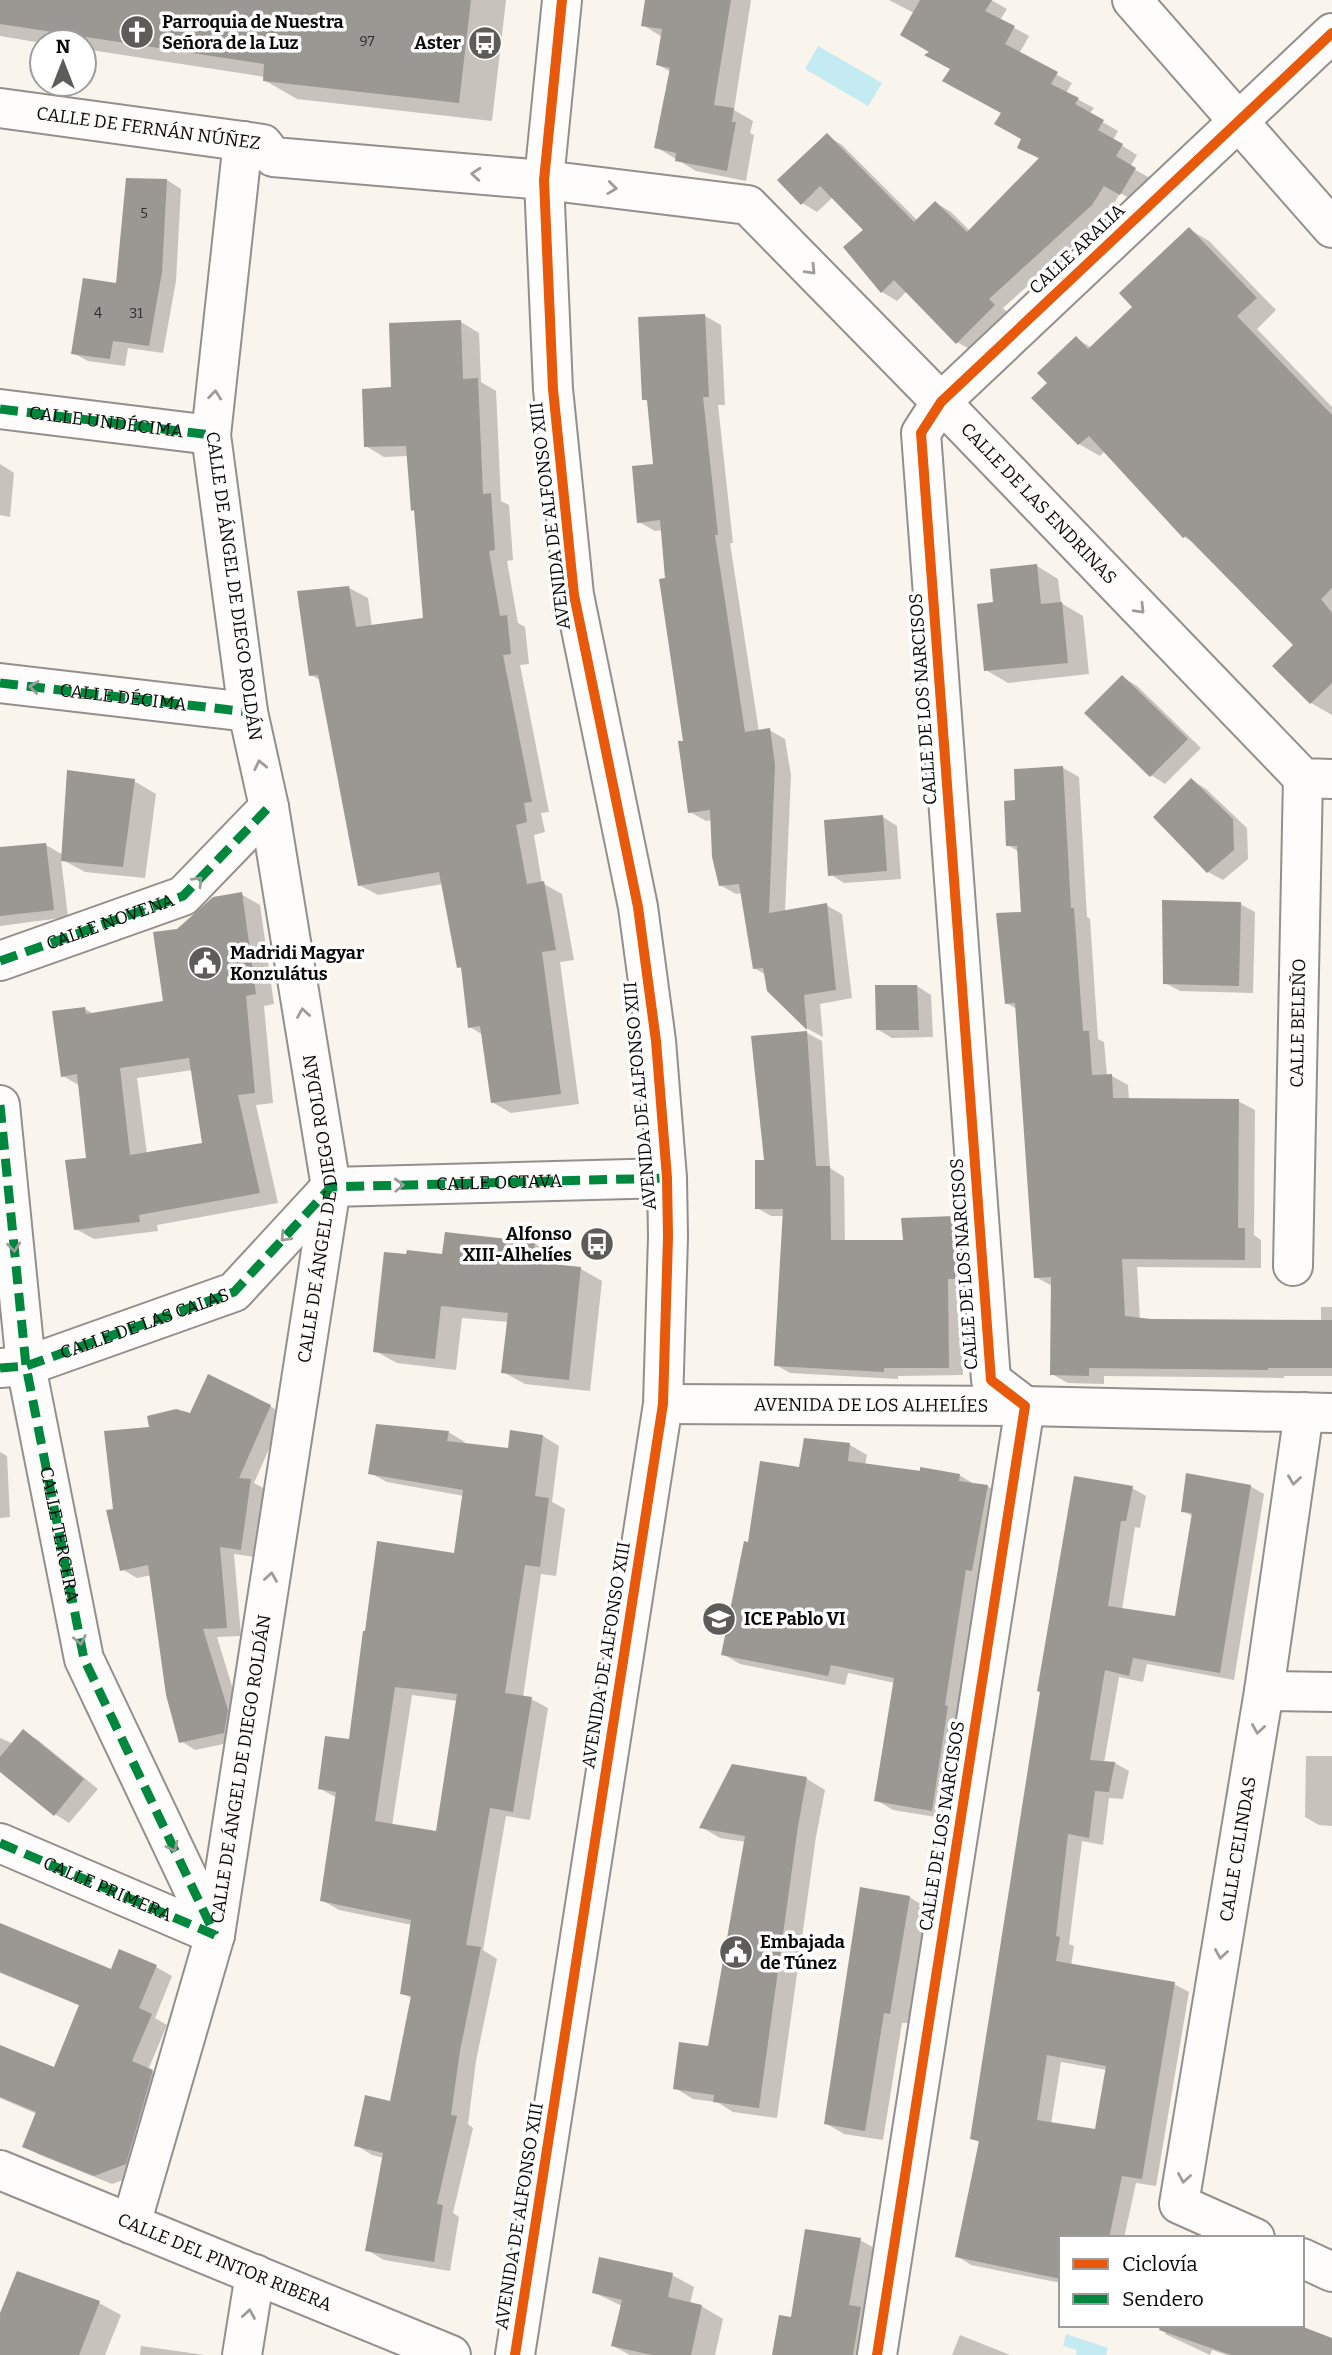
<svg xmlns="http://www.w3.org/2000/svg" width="1332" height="2355" viewBox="0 0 1332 2355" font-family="Bitter,serif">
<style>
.water{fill:#c4ebf2}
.shadow{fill:#0003;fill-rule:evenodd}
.building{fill:#9b9793;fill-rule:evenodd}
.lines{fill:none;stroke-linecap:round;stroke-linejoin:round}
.minor-casing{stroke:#928f8c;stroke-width:42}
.tertiary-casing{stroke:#928f8c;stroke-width:42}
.minor{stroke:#fefdfc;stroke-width:38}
.tertiary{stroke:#fefdfc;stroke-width:38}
.quiet{stroke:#00873e;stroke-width:9;stroke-dasharray:18 9;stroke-linecap:butt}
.cycleway-casing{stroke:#fff;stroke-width:15}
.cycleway{stroke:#e8590c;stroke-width:10}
.oneway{stroke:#9c9c9b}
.labels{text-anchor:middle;stroke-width:7;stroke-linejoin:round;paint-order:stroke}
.number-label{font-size:14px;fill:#2e2d2c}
.poi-label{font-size:18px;font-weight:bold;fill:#0a0a0a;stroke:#fff;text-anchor:start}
.street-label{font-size:18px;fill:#0a0a0a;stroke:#fff}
</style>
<rect width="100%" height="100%" fill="#f9f4ec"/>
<g class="water">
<path d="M818 46 882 83 868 106 805 69Z"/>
<path d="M1066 2334 1108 2348 1106 2355H1076L1077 2350 1063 2346Z"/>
</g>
<g class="shadow">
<path d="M0 0H506L492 121 297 99 264 80 265 77 84 49V42L42 43 0 36Z"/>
<path d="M647 0H751L734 110 753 121 750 133 754 135 746 181 696 171 656 147 671 72 658 65 662 37 643 25Z"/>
<path d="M889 0H991L1007 9 1000 20 1029 36 1019 54 1072 83 1066 93 1094 108 1089 114 1118 131 1113 140 1137 155 1130 167 1150 178 1136 202 1120 193 1108 214 1003 308 1010 315 973 351 957 342 907 291 897 301 882 292 866 230 833 197 817 212 802 203 827 136 842 145 918 221 936 203 951 212 970 231 1040 159 1019 148 1023 139 1003 113 932 52 914 13Z"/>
<path d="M167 180 181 189 176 281 163 353 128 348 125 366 88 361 73 353 117 285Z"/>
<path d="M1189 229 1209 241 1276 310 1257 329 1332 407V715L1311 703 1275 666 1295 645 1196 544 1184 537 1105 451 1100 456 1079 444 1050 383 1076 338 1092 348 1135 307Z"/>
<path d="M705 316 721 325 725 405H718L733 543H730L759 732 769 730 785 739 791 775 785 912 826 905 842 914 852 998 820 1004 823 1037 808 1029 768 990 766 975 754 968 742 893 736 894 720 885 712 820 706 821 690 812 685 742 663 530 655 531 639 522 655 465 649 402 644 399Z"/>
<path d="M461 322 479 333 481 382 496 391 501 501 509 505 513 560 507 561 518 623 525 627 529 664 520 665 549 812 541 813 545 832 534 835 542 883 562 894 574 960 560 962 579 1104 511 1113 492 1102 483 1035 470 1027 463 969 458 967 443 884 378 895 359 885 320 680 311 675 349 588 368 598 372 627 425 619 416 511 413 510 408 456 384 457 366 446 393 389Z"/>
<path d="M0 464 14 473 10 517 0 515Z"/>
<path d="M1037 566 1058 579 1061 603 1083 616 1089 674 1008 683 986 670 995 604Z"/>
<path d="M1122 677 1137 686 1201 748 1165 784 1151 775Z"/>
<path d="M1063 768 1079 777 1087 917 1090 919 1098 1039 1104 1042 1107 1076H1112L1128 1085 1129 1100 1238 1101 1255 1110 1254 1235 1261 1240V1268L1137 1267 1140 1320 1321 1321V1307H1332V1376H1284V1378L1104 1376V1384L1068 1383 1052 1374V1286L1036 1277 1017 1009 1006 1003 1022 913 1019 852 1008 845 1017 802Z"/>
<path d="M1192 780 1206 789 1247 828 1248 859 1223 880 1208 872Z"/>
<path d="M134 781 156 794 145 878 85 872 61 859 68 917 0 926V849L46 845 63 855Z"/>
<path d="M883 817 897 826 901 879 844 883 830 874Z"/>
<path d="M241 894 260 905 274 1004 264 1006 273 1103 256 1105 278 1203 157 1225 158 1231 94 1239 76 1229 88 1159 80 1086 63 1076 85 1009 94 1014 165 1002 178 931ZM193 1070 204 1144 147 1154 137 1078Z"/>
<path d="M1240 904 1255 912 1253 993 1180 991 1165 983Z"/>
<path d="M917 986 931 995 933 1037 892 1038 877 1029Z"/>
<path d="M807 1033 822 1041 830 1168 844 1177 845 1242H905L954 1218 969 1226V1286H961L963 1375 898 1376V1379L790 1373 776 1365 785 1216H771L757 1208 766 1162Z"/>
<path d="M534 1243 556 1256 555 1266 581 1269 602 1281 590 1391 525 1384 503 1372 509 1322 462 1318 456 1370 397 1363 375 1351 444 1256Z"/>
<path d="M270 1406 284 1415 254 1483 265 1489 255 1557 234 1554 241 1636 217 1637 242 1719 238 1741 195 1750 181 1741 152 1575 137 1578 122 1569 114 1510 152 1429 191 1415Z"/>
<path d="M448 1432 465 1442 464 1445 509 1450 543 1436 559 1446 552 1502 565 1509 556 1576 541 1574 523 1697 531 1699 548 1708 530 1820 506 1816 483 1950 497 1959 476 2061 468 2124 473 2128 453 2213 459 2217 450 2271 384 2260 367 2250 384 2158 372 2155 356 2145 392 2103 413 1999 402 1993 412 1925 339 1910 322 1900 337 1798 319 1788 351 1741 456 1555 464 1496 387 1482 370 1473ZM412 1695 458 1701 437 1833 392 1826Z"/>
<path d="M806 1440 850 1445 867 1455 865 1465 959 1475 976 1485 987 1486 1004 1496 948 1819 893 1810 876 1800 895 1683 848 1673 845 1685 740 1664 723 1654 749 1544 801 1469Z"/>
<path d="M0 1452 7 1456 10 1517 0 1518Z"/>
<path d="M1250 1486 1264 1494 1234 1680 1147 1664 1143 1682 1119 1677 1104 1763H1115L1129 1771 1123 1799 1109 1798 1103 1845 1082 1841 1069 1944 1074 1946 1071 1966 1174 1984 1189 1992 1156 2186 1136 2183 1124 2238H1061V2283L971 2265 957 2256 980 2143 972 2138 1042 1692 1132 1488 1146 1496 1140 1528 1135 1527 1122 1610 1177 1618 1194 1517 1183 1511ZM1061 2062 1107 2070 1097 2131 1051 2124Z"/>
<path d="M24 1732 38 1740 98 1789 69 1823 55 1814 0 1769V1738L14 1744Z"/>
<path d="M1306 1756H1332V1826L1319 1825 1305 1817Z"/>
<path d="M733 1766 807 1779 825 1790 816 1837 777 2118 733 2112 717 2102 693 2099 675 2088 709 2048 746 1842 720 1838 701 1827Z"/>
<path d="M909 1897 928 1908 908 2023H902L883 2140 844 2134 825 2123Z"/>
<path d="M0 1925 112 1971 156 1967 172 1976 155 2018 167 2025 148 2070 169 2081 142 2173 112 2184 40 2155 24 2146 37 2114 0 2098V2048L55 2070 81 2006 0 1973Z"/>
<path d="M860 2240 874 2248 864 2310 875 2317 869 2355H774L792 2319Z"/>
<path d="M18 2273 99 2303 121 2315 105 2355H0V2317Z"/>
<path d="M672 2275 694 2287 690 2304 701 2306 723 2319 715 2355H630L613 2346 622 2306 593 2292Z"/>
<path d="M1168 2325 1332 2341V2355H1227L1212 2350 1210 2355 1165 2334Z"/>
<path d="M960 2335 1010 2355H952Z"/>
<path d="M141 2346 205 2355H140Z"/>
</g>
<g class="building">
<path d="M0 0H471L459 103 263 81 264 64 0 24Z"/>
<path d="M645 0H731L714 105 734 108 732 122H736L727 171 675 161 676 153 654 148 670 68 656 65 662 29 641 26Z"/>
<path d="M920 0H992L985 11 1015 26 1005 44 1058 72 1051 84 1079 98 1075 104 1104 120 1098 130 1123 144 1116 156 1136 168 1120 195 1104 186 1092 205 989 299 995 305 956 344 894 280 881 293 843 247 863 230 820 186 801 205 777 180 827 133 914 222 935 201 967 232 1039 158 1017 148 1021 139 994 124 1001 113 942 81 950 69 924 55 929 52 900 35Z"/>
<path d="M126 178 167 179 162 272 149 346 113 341 110 359 71 354 83 278 116 283Z"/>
<path d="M1189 227 1257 298 1237 316 1332 415V588L1321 599 1332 613V683L1310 704 1272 666 1293 645 1186 536 1183 538 1089 436 1078 445 1031 398 1047 383 1037 373 1076 336 1088 349 1132 307 1119 293Z"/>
<path d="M705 314 709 397H703L718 535H715L745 732 770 728 775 765 769 913 827 903 836 990 804 995 807 1030 767 991 763 968 753 969 739 884 719 886 712 857 710 810 688 813 678 741H683L659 579 665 578 660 520 637 523 632 466 653 464 647 400H642L638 317Z"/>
<path d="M461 320 463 379 478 378 483 494 491 493 495 550 489 551 500 616 507 615 511 654 503 655 532 802 524 803 527 822 516 825 527 884 544 881 556 950 542 952 561 1094 491 1103 480 1026 468 1028 461 967 457 968 439 872 358 886 318 675 309 676 297 591 349 586 356 627 423 618 414 510 411 511 406 446 364 447 362 389 391 387 389 323Z"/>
<path d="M1037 564 1041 604 1062 602 1068 663 984 671 977 604 993 602 990 569Z"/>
<path d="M1122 675 1188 739 1150 777 1084 713Z"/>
<path d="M1063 766 1071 908H1074L1083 1031H1089L1092 1075 1112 1074 1113 1098 1239 1099 1238 1228H1245V1260L1122 1259 1125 1316 1151 1319 1332 1320V1368H1268V1370L1089 1368V1376L1050 1375 1051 1277 1034 1278 1015 1003 1005 1004 996 913 1021 912 1017 846H1006L1004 801 1015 800 1014 769Z"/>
<path d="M67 770 135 779 123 867 61 861Z"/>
<path d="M1191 778 1233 819 1234 850 1207 873 1153 817Z"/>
<path d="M883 815 887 871 828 876 824 820Z"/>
<path d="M46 843 54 910 0 916V847Z"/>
<path d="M242 892 256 994 246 996 255 1093 238 1095 260 1193 139 1215 140 1222 74 1230 65 1160 86 1158 77 1074 61 1077 52 1011 85 1007 86 1014 163 1001 153 932 177 929 213 897ZM189 1058 202 1143 130 1155 120 1068Z"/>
<path d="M1162 900 1241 902 1239 986 1163 984Z"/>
<path d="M875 985H917L919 1030H876Z"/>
<path d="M807 1031 816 1166H830L831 1240H903L901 1218 955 1216V1279H948L949 1368H884V1372L774 1366 783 1209H755V1160H764L751 1036Z"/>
<path d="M445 1232 535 1242 533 1262 581 1267 569 1380 501 1373 508 1313 441 1306 435 1359 373 1352 384 1252 406 1254 407 1250 442 1254Z"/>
<path d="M208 1374 271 1405 239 1478 251 1479 241 1550 220 1547 227 1628 203 1629 228 1710 224 1733 179 1743 166 1695 148 1565 120 1571 106 1510 113 1509 104 1431 149 1427 147 1416 176 1409 190 1413Z"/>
<path d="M376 1424 449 1431 447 1441 508 1448 510 1430 543 1435 535 1496 549 1498 540 1567 525 1565 505 1693 532 1697 513 1812 490 1808 466 1945 481 1947 460 2051 451 2115 457 2116 437 2204 443 2205 434 2262 365 2251 383 2153 354 2146 365 2095 390 2101 411 1996 400 1994 411 1920 320 1901 336 1792 318 1789 325 1736 349 1739 363 1631H365L377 1541 454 1553 463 1490 368 1474ZM395 1687 457 1694 436 1831 375 1821Z"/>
<path d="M804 1438 850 1443 848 1461 920 1471V1467L960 1474 959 1481 988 1485 972 1571 966 1570 945 1705 948 1706 932 1811 874 1801 894 1678 831 1665 828 1676 721 1655 744 1541 748 1542 760 1461 799 1467Z"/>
<path d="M1186 1473 1251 1485 1220 1673 1133 1658 1129 1676 1105 1670 1090 1760 1115 1762 1109 1792 1095 1791 1089 1838 1068 1834 1056 1936 1060 1937 1056 1961 1175 1982 1142 2179 1122 2176 1109 2238H1061V2279L955 2257 979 2141 970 2139 1040 1692 1037 1691 1074 1476 1133 1486 1126 1521H1121L1108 1606 1175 1616 1192 1513 1181 1512ZM1047 2055 1106 2066 1095 2129 1037 2120Z"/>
<path d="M23 1729 84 1779 54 1816 0 1772V1757Z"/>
<path d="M732 1764 807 1777 798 1826 759 2108 713 2102 714 2095 673 2089 679 2042 708 2046 745 1836 699 1828Z"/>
<path d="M860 1887 910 1896 890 2014 884 2013 865 2131 824 2124Z"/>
<path d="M0 1923 111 1969 119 1949 157 1965 139 2008 152 2014 132 2061 153 2070 126 2164 94 2176 22 2147 36 2112 0 2097V2045L54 2067 79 2005 0 1972Z"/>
<path d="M805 2229 861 2238 849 2305 861 2307 853 2355H772L779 2315 791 2317Z"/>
<path d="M599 2257 673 2273 668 2297 702 2305 691 2355H652L611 2346 622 2300 592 2293Z"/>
<path d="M17 2271 100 2301 79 2355H0V2313Z"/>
<path d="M1160 2325H1298L1332 2338V2355H1231L1159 2330Z"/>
</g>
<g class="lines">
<g class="minor-casing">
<g id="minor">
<path id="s1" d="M0 108 263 144 273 157 544 180 748 205 941 402 1303 778 1332 779"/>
<path id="s2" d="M0 409 211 435"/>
<path d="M0 683 248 712"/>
<path id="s3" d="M0 961 183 896 269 807"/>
<path d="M0 1105 26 1366 84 1659 215 1935"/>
<path id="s4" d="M1293 1266 1303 778"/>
<path id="s5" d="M0 1368 26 1366 234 1292 331 1187 667 1178"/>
<path id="s6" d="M663 1404 1025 1406 1332 1413"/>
<path d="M1264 1691 1332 1692"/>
<path d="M0 1843 215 1935"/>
<path id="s7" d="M0 2170 451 2355"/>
<path id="s8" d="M131 2224 215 1935 331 1187 269 807 248 712 211 435 243 141"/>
<path id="s9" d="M1255 2238 1179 2204 1264 1691 1304 1412"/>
<path d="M1302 2258 1332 2272"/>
<path d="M242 2355 255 2274"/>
<path d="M877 2355 1025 1406 991 1380 921 433 941 402 1332 33"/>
</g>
</g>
<g class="tertiary-casing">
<g id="tertiary">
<path d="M1132 0 1332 228"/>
<path d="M515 2355 663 1404 668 1237 667 1178 656 1041 638 907 574 595 553 389 544 180 562 0"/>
</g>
</g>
<use href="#minor" class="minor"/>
<use href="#tertiary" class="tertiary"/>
<g class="quiet">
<path d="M0 409 211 435"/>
<path id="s10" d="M0 683 248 712"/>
<path d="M0 961 183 896 269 807"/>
<path id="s11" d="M0 1105 26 1366 84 1659 215 1935"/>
<path d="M0 1368 26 1366 234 1292 331 1187 667 1178"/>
<path id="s12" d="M0 1843 215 1935"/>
</g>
<g class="cycleway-casing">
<g id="cycleway">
<path d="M515 2355 663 1404 668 1237 667 1178 656 1041 638 907 574 595 553 389 544 180 562 0"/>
<path d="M877 2355 1025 1406 991 1380 921 433 941 402 1332 33"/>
</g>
</g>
<use href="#cycleway" class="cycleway"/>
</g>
<defs><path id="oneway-chevron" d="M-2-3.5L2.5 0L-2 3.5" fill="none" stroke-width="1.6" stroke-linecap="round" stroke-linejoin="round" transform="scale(1.75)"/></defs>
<g class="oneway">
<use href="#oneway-chevron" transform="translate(476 174) rotate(-175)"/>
<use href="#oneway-chevron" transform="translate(612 188) rotate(7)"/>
<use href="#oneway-chevron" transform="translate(811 270) rotate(46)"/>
<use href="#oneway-chevron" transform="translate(215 395) rotate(-84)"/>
<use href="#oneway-chevron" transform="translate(1140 609) rotate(46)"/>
<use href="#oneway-chevron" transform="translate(34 687) rotate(-173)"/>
<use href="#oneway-chevron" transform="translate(260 765) rotate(-102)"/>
<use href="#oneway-chevron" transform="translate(198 881) rotate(-46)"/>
<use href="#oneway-chevron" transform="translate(303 1013) rotate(-99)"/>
<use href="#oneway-chevron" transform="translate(399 1185) rotate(-2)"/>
<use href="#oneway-chevron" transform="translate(285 1237) rotate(133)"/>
<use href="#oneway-chevron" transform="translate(14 1247) rotate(84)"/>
<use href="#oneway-chevron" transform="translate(1294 1480) rotate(98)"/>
<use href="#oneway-chevron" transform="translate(271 1577) rotate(-81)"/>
<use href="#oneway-chevron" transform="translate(80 1640) rotate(79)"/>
<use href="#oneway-chevron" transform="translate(1258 1729) rotate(99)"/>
<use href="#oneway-chevron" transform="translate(173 1847) rotate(65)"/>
<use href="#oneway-chevron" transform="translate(1221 1954) rotate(99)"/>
<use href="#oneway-chevron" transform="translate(1184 2178) rotate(99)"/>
<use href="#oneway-chevron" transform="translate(249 2314) rotate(-81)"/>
</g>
<defs>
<g id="church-disc" transform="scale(1.75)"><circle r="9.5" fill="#5e5c59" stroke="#fff"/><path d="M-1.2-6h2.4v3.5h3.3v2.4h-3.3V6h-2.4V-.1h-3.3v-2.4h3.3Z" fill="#fff"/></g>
<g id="bus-disc" transform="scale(1.75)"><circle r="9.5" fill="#5e5c59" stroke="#fff"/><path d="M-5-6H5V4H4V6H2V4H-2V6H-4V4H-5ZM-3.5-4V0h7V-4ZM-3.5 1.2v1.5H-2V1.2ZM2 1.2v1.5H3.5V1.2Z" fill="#fff"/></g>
<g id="civic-disc" transform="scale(1.75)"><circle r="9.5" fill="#5e5c59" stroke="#fff"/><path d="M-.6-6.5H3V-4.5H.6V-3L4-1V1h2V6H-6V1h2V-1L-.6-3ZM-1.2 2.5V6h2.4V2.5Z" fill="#fff"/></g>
<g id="school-disc" transform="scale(1.75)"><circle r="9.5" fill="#5e5c59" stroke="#fff"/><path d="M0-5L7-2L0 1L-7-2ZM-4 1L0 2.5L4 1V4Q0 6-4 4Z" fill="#fff"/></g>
</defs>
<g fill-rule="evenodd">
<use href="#church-disc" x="137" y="32"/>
<use href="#bus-disc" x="485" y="43"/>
<use href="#civic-disc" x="205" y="963"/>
<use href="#bus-disc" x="597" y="1244"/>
<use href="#school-disc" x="719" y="1619"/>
<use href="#civic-disc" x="736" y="1952"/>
</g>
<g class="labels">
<g class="number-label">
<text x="367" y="46">97</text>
<text x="144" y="218">5</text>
<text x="98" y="318">4</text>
<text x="136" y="318">31</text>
</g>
<g class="poi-label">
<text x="162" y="28">Parroquia de Nuestra<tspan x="162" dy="21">Señora de la Luz</tspan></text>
<text x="461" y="49" text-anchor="end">Aster</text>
<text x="230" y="959">Madridi Magyar<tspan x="230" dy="21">Konzulátus</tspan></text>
<text x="572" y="1240" text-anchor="end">Alfonso<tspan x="572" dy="21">XIII-Alhelíes</tspan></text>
<text x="744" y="1625">ICE Pablo VI</text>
<text x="760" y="1948">Embajada<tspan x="760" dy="21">de Túnez</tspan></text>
</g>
<g class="street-label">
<text dy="6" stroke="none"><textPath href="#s1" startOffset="150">CALLE DE FERNÁN NÚÑEZ</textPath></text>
<text transform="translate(1077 249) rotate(-43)" y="6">CALLE ARALIA</text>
<text dy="6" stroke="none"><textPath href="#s2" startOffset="107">CALLE UNDÉCIMA</textPath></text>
<text dy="6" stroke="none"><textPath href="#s1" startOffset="1176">CALLE DE LAS ENDRINAS</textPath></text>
<text transform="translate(550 516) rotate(-97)" y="6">AVENIDA DE ALFONSO XIII</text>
<text transform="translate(234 586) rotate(82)" y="6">CALLE DE ÁNGEL DE DIEGO ROLDÁN</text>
<text dy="6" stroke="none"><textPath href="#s10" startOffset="124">CALLE DÉCIMA</textPath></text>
<text transform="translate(923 699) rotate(-94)" y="6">CALLE DE LOS NARCISOS</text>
<text dy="6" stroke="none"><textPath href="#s3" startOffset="117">CALLE NOVENA</textPath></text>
<text dy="6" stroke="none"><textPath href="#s4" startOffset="243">CALLE BELEÑO</textPath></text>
<text transform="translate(640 1096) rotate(-95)" y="6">AVENIDA DE ALFONSO XIII</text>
<text dy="6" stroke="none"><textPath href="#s5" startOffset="558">CALLE OCTAVA</textPath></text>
<text dy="6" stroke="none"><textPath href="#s8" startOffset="1036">CALLE DE ÁNGEL DE DIEGO ROLDÁN</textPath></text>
<text transform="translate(964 1264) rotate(-94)" y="6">CALLE DE LOS NARCISOS</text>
<text dy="6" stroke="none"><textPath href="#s5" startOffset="152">CALLE DE LAS CALAS</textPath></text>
<text dy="6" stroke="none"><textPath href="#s6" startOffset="208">AVENIDA DE LOS ALHELÍES</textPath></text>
<text dy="6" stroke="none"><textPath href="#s11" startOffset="434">CALLE TERCERA</textPath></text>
<text transform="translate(606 1655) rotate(-81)" y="6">AVENIDA DE ALFONSO XIII</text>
<text dy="6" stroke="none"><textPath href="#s8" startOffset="469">CALLE DE ÁNGEL DE DIEGO ROLDÁN</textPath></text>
<text transform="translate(942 1826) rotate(-81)" y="6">CALLE DE LOS NARCISOS</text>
<text dy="6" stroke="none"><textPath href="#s9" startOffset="443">CALLE CELINDAS</textPath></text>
<text dy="6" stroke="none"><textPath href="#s12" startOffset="117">CALLE PRIMERA</textPath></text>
<text transform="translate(519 2216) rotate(-81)" y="6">AVENIDA DE ALFONSO XIII</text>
<text dy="6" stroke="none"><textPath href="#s7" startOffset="243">CALLE DEL PINTOR RIBERA</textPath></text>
</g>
</g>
<rect x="1059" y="2236" width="245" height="91" fill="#ffffff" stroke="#9d9d9d" stroke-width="2"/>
<rect x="1073" y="2259" width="35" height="10" fill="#e8590c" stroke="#9d9d9d" stroke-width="2"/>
<text x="1122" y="2271" font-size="21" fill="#0a0a0a">Ciclovía</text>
<rect x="1073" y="2294" width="35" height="10" fill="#00873e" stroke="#9d9d9d" stroke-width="2"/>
<text x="1122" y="2306" font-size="21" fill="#0a0a0a">Sendero</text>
<g transform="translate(63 63)"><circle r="33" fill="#ffffff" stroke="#9d9d9d" stroke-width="2"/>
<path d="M0-5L12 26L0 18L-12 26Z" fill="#5e5c59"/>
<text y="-10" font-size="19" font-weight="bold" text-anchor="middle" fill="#0a0a0a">N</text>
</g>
</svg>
